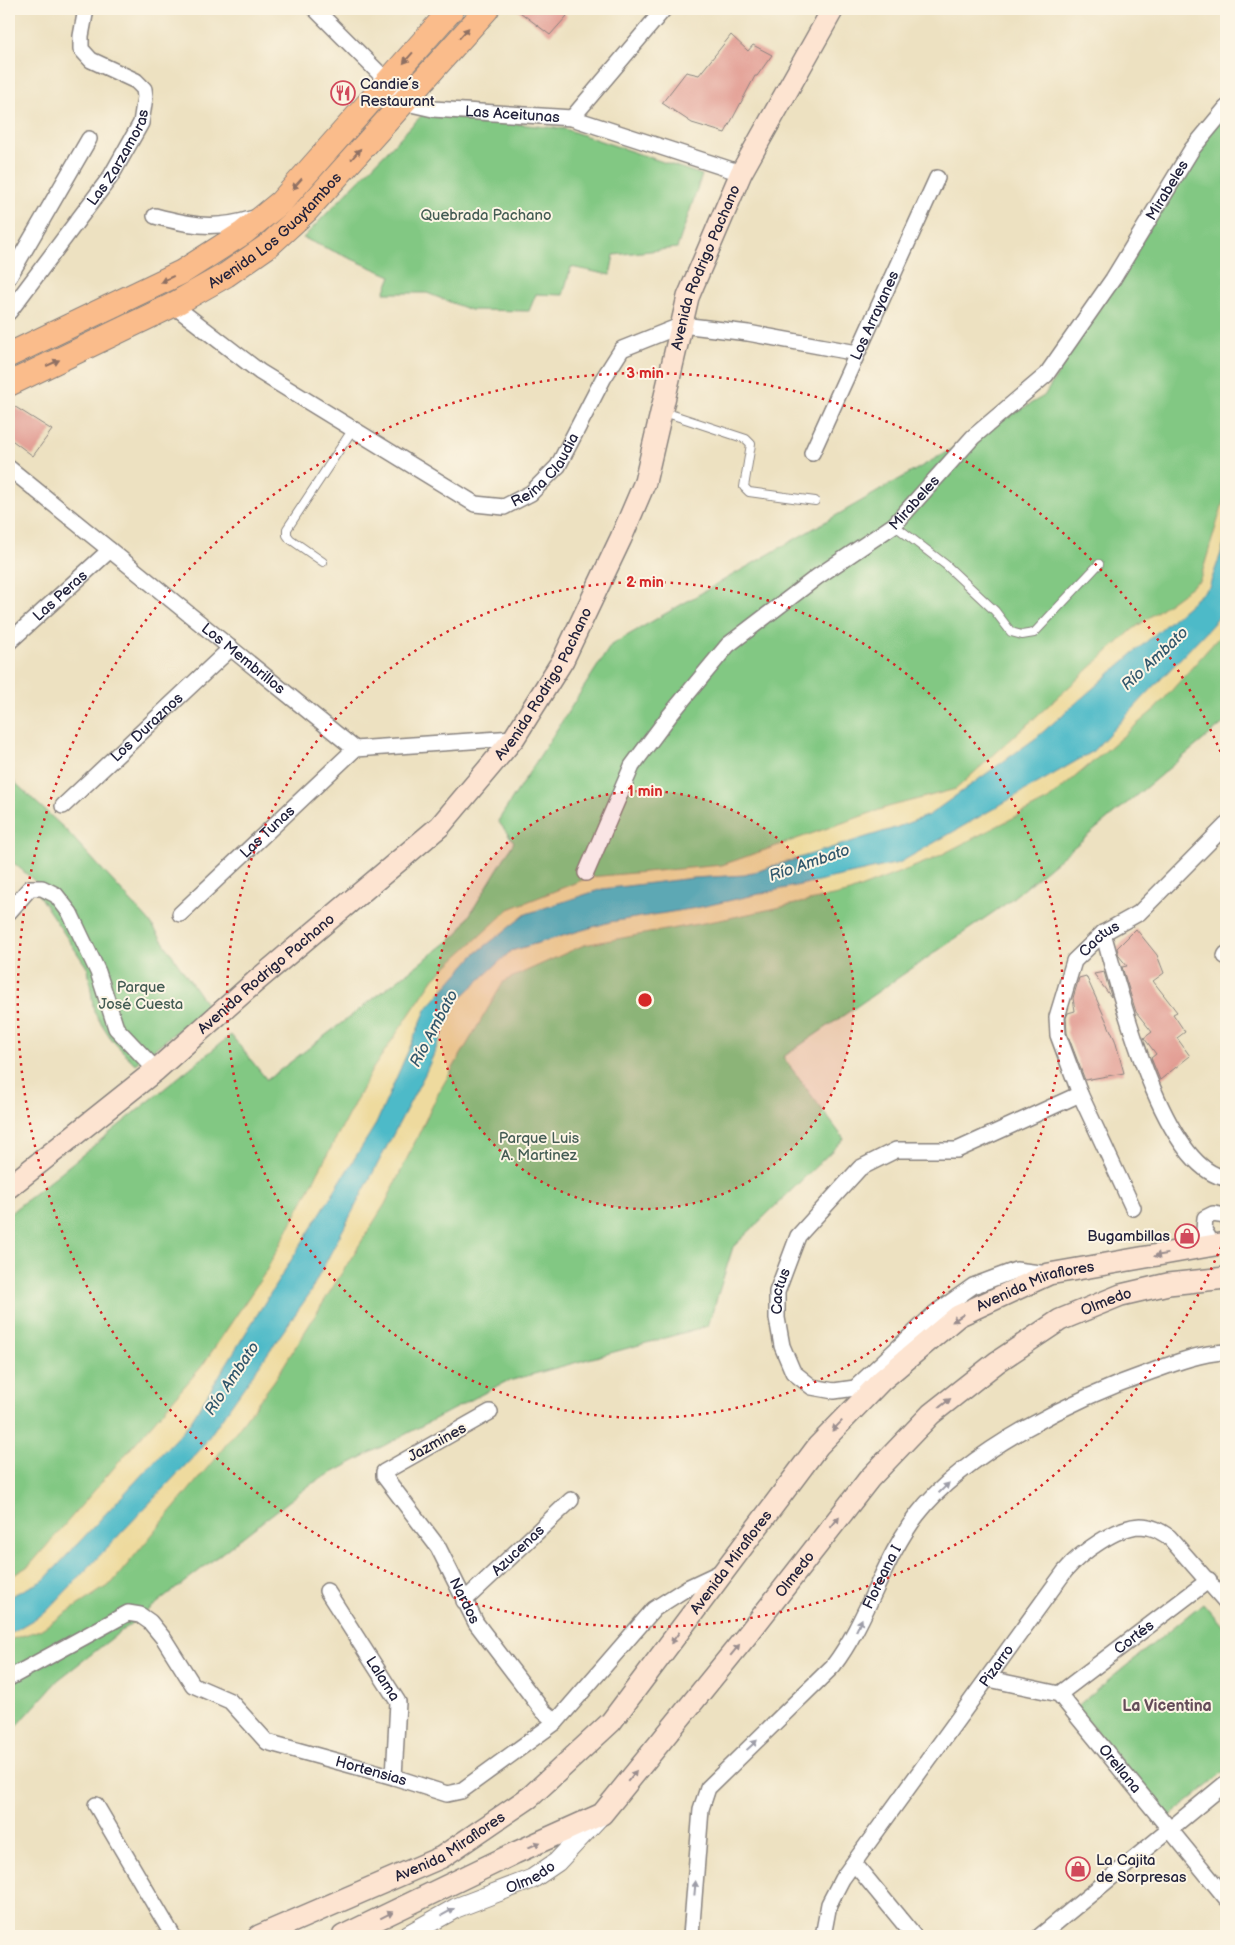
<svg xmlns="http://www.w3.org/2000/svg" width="1235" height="1945" viewBox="0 0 1235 1945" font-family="'Balsamiq Sans',sans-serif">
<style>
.green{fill:#82c883;stroke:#52755f}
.sand{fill:#eeda9e;stroke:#887e6c}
.water{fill:#4ebac8;stroke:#386e82}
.building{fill:#e29c93}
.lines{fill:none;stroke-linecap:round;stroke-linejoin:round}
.service-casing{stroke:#88827e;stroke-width:10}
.minor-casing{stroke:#88827e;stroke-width:18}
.tertiary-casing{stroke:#88827e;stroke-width:21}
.secondary-casing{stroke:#88827e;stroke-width:24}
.primary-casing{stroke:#88827e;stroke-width:26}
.service{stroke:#fff;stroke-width:8}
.minor{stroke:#fff;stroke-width:15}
.tertiary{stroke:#fff;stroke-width:19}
.secondary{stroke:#fde4d1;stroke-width:21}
.primary{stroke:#fabc8b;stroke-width:24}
.oneway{fill:#8e6f63}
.oneway2{fill:#9a8d8e}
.oneway3{fill:#9c9ca7}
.ring{fill:none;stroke:#d62828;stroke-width:2.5;stroke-dasharray:2.5 5}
.labels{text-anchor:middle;stroke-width:4;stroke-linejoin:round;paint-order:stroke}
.poi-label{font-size:15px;fill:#22223b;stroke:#fcf5e5;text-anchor:start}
.street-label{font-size:15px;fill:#22223b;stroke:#fcf5e5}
.park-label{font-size:15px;fill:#445c54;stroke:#fcf5e5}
.water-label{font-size:16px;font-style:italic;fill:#31576c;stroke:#fcf5e5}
.neighbourhood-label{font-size:16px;font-weight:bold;fill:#654d5a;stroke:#fcf5e5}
.centre{fill:#d62828;stroke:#fcf5e5;stroke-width:2.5}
.ring-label{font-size:15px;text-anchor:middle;font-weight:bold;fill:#d62828;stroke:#fcf5e5;stroke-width:4;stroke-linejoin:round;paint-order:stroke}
</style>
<rect width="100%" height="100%" fill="#fcf5e5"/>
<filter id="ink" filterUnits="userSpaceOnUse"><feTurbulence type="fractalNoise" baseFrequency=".02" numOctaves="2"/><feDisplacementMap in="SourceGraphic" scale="10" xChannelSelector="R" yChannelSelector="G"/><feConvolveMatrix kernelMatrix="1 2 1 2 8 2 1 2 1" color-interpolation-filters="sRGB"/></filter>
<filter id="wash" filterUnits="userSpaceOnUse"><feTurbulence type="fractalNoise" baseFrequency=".0096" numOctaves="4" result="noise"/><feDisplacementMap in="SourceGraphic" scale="20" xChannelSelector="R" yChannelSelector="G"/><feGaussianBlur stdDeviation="1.12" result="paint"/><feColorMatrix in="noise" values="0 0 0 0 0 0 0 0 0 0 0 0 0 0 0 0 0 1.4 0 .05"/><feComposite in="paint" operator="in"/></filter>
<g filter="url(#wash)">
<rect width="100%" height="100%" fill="#ede1c1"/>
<g class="green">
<path d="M1226 112V721L1004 905 783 1057 844 1139 733 1247 708 1326 505 1382 311 1484 58 1680 9 1735V1214L231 1035 267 1080 458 934 514 842 498 821 611 645 1044 396 1211 131Z"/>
<path d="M423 114 565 129 702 175 677 248 614 255 610 275 571 267 563 295 536 294 529 311 470 310 427 293H384L391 276 303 238Z"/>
<path d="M9 777 66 830 149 921 208 1007 135 1064 112 1040 94 1012 88 969 37 893 36 882 9 859Z"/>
<path d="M1203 1603 1226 1630V1770L1168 1818 1076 1707Z"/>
</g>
<path class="sand" d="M1226 493V629L1156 708 1048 800 931 860 847 893 720 920 584 945 504 981 439 1092 385 1204 274 1381 218 1455 112 1583 40 1630 9 1640V1578L30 1565 202 1366 265 1273 372 1070 434 978 509 909 590 877 722 865 888 807 956 789 1132 630 1200 580Z"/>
<path class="water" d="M1226 539V607L1212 625 1092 752 899 863 696 908 610 922 511 951 457 1001 425 1074 308 1296 199 1451 46 1612 9 1634V1597L44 1580 189 1424 376 1124 427 1008 475 954 526 914 602 889 693 878 745 875 895 828 929 815 1036 738 1209 587Z"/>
<g id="blocks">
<g class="building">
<path d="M516 9H560L567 16 550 35Z"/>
<path d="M731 35 748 51 753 45 772 55 757 76H755L725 133 692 123 662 103 686 72 699 75Z"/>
<path d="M9 403 52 430 33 456 9 438Z"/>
<path d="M1136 929 1157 955 1164 973 1153 981 1177 1012 1173 1014 1185 1032 1177 1038 1190 1056 1160 1080 1151 1058 1156 1054 1144 1038 1152 1032 1136 1012 1122 967 1127 966 1119 956 1117 948Z"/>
<path d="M1104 972 1111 996V997L1094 974Z"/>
<path d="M1086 976 1115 1040 1124 1073 1085 1080 1067 1033 1066 1018 1068 1013 1075 1011 1073 998 1079 978Z"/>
</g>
</g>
</g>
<g filter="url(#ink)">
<use href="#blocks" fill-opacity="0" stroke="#88827e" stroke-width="1"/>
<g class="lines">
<g class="service-casing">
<g id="service">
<path d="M664 412 746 439 751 444 744 487 749 492 815 501"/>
<path d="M894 525 946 565 995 611 1011 632 1022 635 1034 633 1099 564"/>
<path d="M323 562 290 539 287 535V529L353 429"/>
</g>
</g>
<g class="minor-casing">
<g id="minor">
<path id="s1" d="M315 9 388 82 402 102 433 109 572 118 741 173"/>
<path d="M572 118 664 9"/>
<path d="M155 216C192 226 216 230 254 218"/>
<path d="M9 277 89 139"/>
<path id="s2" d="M173 305 260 372 475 504 504 507 531 493 558 466 603 379 622 349 682 325 748 333 857 353"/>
<path id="s3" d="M9 312 111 176 141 123 145 97 144 89 136 81 91 60 81 49V36L86 9"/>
<path id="s4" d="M812 453 937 178"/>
<path id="s5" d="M9 468 355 749 514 738"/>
<path id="s6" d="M9 642 110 550"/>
<path id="s7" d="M63 806 231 648"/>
<path id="s8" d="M586 873 632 766 670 715 728 645 817 577 894 525 973 437 1046 375 1113 279 1192 149 1226 108"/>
<path d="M9 912 30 888H42L56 895 70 913 98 972 116 1028 156 1070"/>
<path id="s9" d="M180 914 355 749"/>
<path d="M1103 933C1119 988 1162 1169 1226 1178"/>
<path d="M1225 956 1226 954"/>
<path id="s10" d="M1133 1208 1080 1094 1058 1035 1057 1017 1074 961 1103 933 1139 913 1226 825"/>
<path d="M1213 1245 1204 1230 1205 1218 1213 1214 1226 1216"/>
<path id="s11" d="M1048 1274 1016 1270 973 1286 935 1313 855 1388 834 1391 812 1387 793 1372 782 1346 777 1318V1292L798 1236 860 1168 896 1150H957L1080 1094"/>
<path id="s12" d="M490 1412 384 1472V1476L438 1547 476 1623 543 1711 556 1722"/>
<path id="s13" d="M327 1591 398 1702 394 1777"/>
<path id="s14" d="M464 1601 571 1500"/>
<path id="s15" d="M9 1678 128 1613 140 1615 150 1622 164 1639 193 1685 230 1701 267 1742 394 1777 447 1794 461 1791 556 1722 654 1609 687 1588 721 1572"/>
<path id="s16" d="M989 1679 1059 1694 1226 1898"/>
<path id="s17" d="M1059 1694 1209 1580"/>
<path d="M96 1805 173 1936"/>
<path d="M854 1863 914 1936"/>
<path id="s18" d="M691 1936 701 1809 708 1788 833 1666C868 1620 882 1561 917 1515 967 1450 1078 1397 1153 1371 1177 1362 1201 1353 1226 1352"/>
<path id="s19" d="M823 1936 829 1904 842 1879 1065 1571C1080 1553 1116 1527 1140 1526 1152 1526 1160 1531 1169 1537L1226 1602"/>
<path d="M1040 1936 1226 1783"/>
</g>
</g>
<g class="tertiary-casing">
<g id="tertiary">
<path id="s20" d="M406 1936 456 1908 532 1879 557 1862 601 1815"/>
</g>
</g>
<g class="secondary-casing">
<g id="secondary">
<path id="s21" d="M9 1187 156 1070 255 982 440 826 514 738 563 660 621 538 645 482 688 297 741 173 833 9"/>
<path id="s22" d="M259 1936 442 1857 530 1797 611 1722 818 1446 882 1380 958 1316 1049 1274 1226 1243"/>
<path id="s23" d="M343 1936 515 1853 602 1814 748 1634 869 1479 931 1414 997 1362 1060 1320 1121 1295 1168 1284 1226 1278"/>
</g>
</g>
<g class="primary-casing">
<g id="primary">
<path d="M9 355 182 272 243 233 281 202 452 9"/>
<path id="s24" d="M9 384 173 305 226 275 269 245 306 211 487 9"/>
</g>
</g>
<use href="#service" class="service"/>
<use href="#minor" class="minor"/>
<use href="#tertiary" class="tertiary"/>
<use href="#secondary" class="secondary"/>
<use href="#primary" class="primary"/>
</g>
<defs><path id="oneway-solid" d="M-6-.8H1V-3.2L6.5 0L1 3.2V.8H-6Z" transform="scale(1.25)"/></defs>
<g class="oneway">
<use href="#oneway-solid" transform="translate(464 33) rotate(-48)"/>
<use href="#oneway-solid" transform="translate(408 58) rotate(131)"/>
<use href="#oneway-solid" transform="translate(356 154) rotate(-49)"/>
<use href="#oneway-solid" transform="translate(297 184) rotate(132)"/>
<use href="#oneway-solid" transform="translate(167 279) rotate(155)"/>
<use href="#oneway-solid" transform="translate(53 363) rotate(-25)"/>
</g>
<g class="oneway2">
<use href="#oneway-solid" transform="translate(1161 1255) rotate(170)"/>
<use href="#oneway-solid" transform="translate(958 1318) rotate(147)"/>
<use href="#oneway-solid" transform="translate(945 1403) rotate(-38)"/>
<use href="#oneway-solid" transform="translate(837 1426) rotate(134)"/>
<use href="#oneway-solid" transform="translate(835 1522) rotate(-52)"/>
<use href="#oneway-solid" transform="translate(675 1638) rotate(126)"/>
<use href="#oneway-solid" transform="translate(735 1650) rotate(-51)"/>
<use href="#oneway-solid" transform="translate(632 1776) rotate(-51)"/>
<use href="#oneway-solid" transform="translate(534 1845) rotate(-24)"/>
<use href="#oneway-solid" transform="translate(387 1915) rotate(-26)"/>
</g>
<g class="oneway3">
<use href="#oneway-solid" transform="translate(944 1488) rotate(-44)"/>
<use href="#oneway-solid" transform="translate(859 1625) rotate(-65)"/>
<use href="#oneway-solid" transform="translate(752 1745) rotate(-43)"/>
<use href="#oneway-solid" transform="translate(695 1888) rotate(-85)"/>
<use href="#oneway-solid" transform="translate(448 1912) rotate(-29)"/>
</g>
</g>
<circle cx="645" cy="1000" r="209" fill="#d62828" fill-opacity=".12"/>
<g class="ring">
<circle cx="645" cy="1000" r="209"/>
<circle cx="645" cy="1000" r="418"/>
<path d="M1224 1240A627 627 0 1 1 1224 760"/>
</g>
<defs>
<g id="restaurant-ring" transform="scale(1.25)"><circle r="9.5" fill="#fcf5e5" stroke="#d1495b" stroke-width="1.5"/><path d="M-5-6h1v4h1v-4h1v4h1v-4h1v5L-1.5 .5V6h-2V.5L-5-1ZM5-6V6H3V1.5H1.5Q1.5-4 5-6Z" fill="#d1495b"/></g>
<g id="shop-ring" transform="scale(1.25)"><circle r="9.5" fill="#fcf5e5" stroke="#d1495b" stroke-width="1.5"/><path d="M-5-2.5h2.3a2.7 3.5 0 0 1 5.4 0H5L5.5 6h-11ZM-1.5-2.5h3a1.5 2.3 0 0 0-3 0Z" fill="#d1495b"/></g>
</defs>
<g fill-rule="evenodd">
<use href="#restaurant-ring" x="343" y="93"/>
<use href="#shop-ring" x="1187" y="1236"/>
<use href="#shop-ring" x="1078" y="1869"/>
</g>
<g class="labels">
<g class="poi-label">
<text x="360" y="89">Candie´s<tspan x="360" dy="17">Restaurant</tspan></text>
<text x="1170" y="1241" text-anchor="end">Bugambillas</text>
<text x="1096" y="1865">La Cajita<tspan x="1096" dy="17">de Sorpresas</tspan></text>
</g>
<g class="street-label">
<text dy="5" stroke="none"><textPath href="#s1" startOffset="239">Las Aceitunas</textPath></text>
<text dy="5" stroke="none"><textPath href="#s3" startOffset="190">Las Zarzamoras</textPath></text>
<text dy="5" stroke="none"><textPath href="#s8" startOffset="911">Mirabeles</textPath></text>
<text dy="5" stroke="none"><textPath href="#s24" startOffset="309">Avenida Los Guaytambos</textPath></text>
<text dy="5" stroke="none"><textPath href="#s21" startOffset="1189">Avenida Rodrigo Pachano</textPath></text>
<text dy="5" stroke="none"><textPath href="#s4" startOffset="151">Los Arrayanes</textPath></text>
<text dy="5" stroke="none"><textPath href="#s2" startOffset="448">Reina Claudia</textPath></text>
<text dy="5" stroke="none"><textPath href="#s8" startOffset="506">Mirabeles</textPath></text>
<text dy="5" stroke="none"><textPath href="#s6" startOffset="69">Las Peras</textPath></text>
<text dy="5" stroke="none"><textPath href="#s5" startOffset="302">Los Membrillos</textPath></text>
<text dy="5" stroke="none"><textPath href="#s21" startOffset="739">Avenida Rodrigo Pachano</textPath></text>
<text dy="5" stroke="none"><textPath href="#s7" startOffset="115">Los Duraznos</textPath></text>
<text dy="5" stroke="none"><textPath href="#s9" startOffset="120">Las Tunas</textPath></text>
<text dy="5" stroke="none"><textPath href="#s10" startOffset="299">Cactus</textPath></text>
<text dy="5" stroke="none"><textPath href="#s21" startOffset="334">Avenida Rodrigo Pachano</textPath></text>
<text dy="5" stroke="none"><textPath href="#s22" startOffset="1036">Avenida Miraflores</textPath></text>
<text dy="5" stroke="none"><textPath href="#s11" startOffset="386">Cactus</textPath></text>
<text dy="5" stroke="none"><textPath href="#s23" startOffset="1014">Olmedo</textPath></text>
<text transform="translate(437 1442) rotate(-29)" y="5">Jazmines</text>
<text dy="5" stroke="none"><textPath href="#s14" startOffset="74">Azucenas</textPath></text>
<text dy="5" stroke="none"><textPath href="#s22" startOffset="616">Avenida Miraflores</textPath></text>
<text dy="5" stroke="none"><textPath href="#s23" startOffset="594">Olmedo</textPath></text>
<text dy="5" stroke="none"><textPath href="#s18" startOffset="426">Floreana I</textPath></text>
<text dy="5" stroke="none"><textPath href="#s12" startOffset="275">Nardos</textPath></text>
<text dy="5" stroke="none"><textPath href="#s17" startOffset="94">Cortés</textPath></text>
<text dy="5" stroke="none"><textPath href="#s19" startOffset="324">Pizarro</textPath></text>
<text dy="5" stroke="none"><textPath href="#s13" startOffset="104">Lalama</textPath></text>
<text dy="5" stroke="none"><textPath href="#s16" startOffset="168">Orellana</textPath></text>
<text dy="5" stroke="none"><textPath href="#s15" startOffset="440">Hortensias</textPath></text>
<text dy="5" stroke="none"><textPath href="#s22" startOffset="211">Avenida Miraflores</textPath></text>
<text dy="5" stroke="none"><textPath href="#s20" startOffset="138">Olmedo</textPath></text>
</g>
<g class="park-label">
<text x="486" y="220">Quebrada Pachano</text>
<text x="141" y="992">Parque<tspan x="141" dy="17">José Cuesta</tspan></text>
<text x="539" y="1143">Parque Luis<tspan x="539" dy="17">A. Martinez</tspan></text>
</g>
<g class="water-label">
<text transform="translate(1154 658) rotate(-43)" y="6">Río Ambato</text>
<text transform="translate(809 862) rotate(-19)" y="6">Río Ambato</text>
<text transform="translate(433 1028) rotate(-62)" y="6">Río Ambato</text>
<text transform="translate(231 1378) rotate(-56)" y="6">Río Ambato</text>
</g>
<g class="neighbourhood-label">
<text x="1167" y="1711">La Vicentina</text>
</g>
</g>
<circle cx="645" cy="1000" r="8" class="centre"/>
<g class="ring-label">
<text x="645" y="378">3 min</text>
<text x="645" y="587">2 min</text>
<text x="645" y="796">1 min</text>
</g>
<rect width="1235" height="1945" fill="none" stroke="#fcf5e5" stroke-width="30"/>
</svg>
